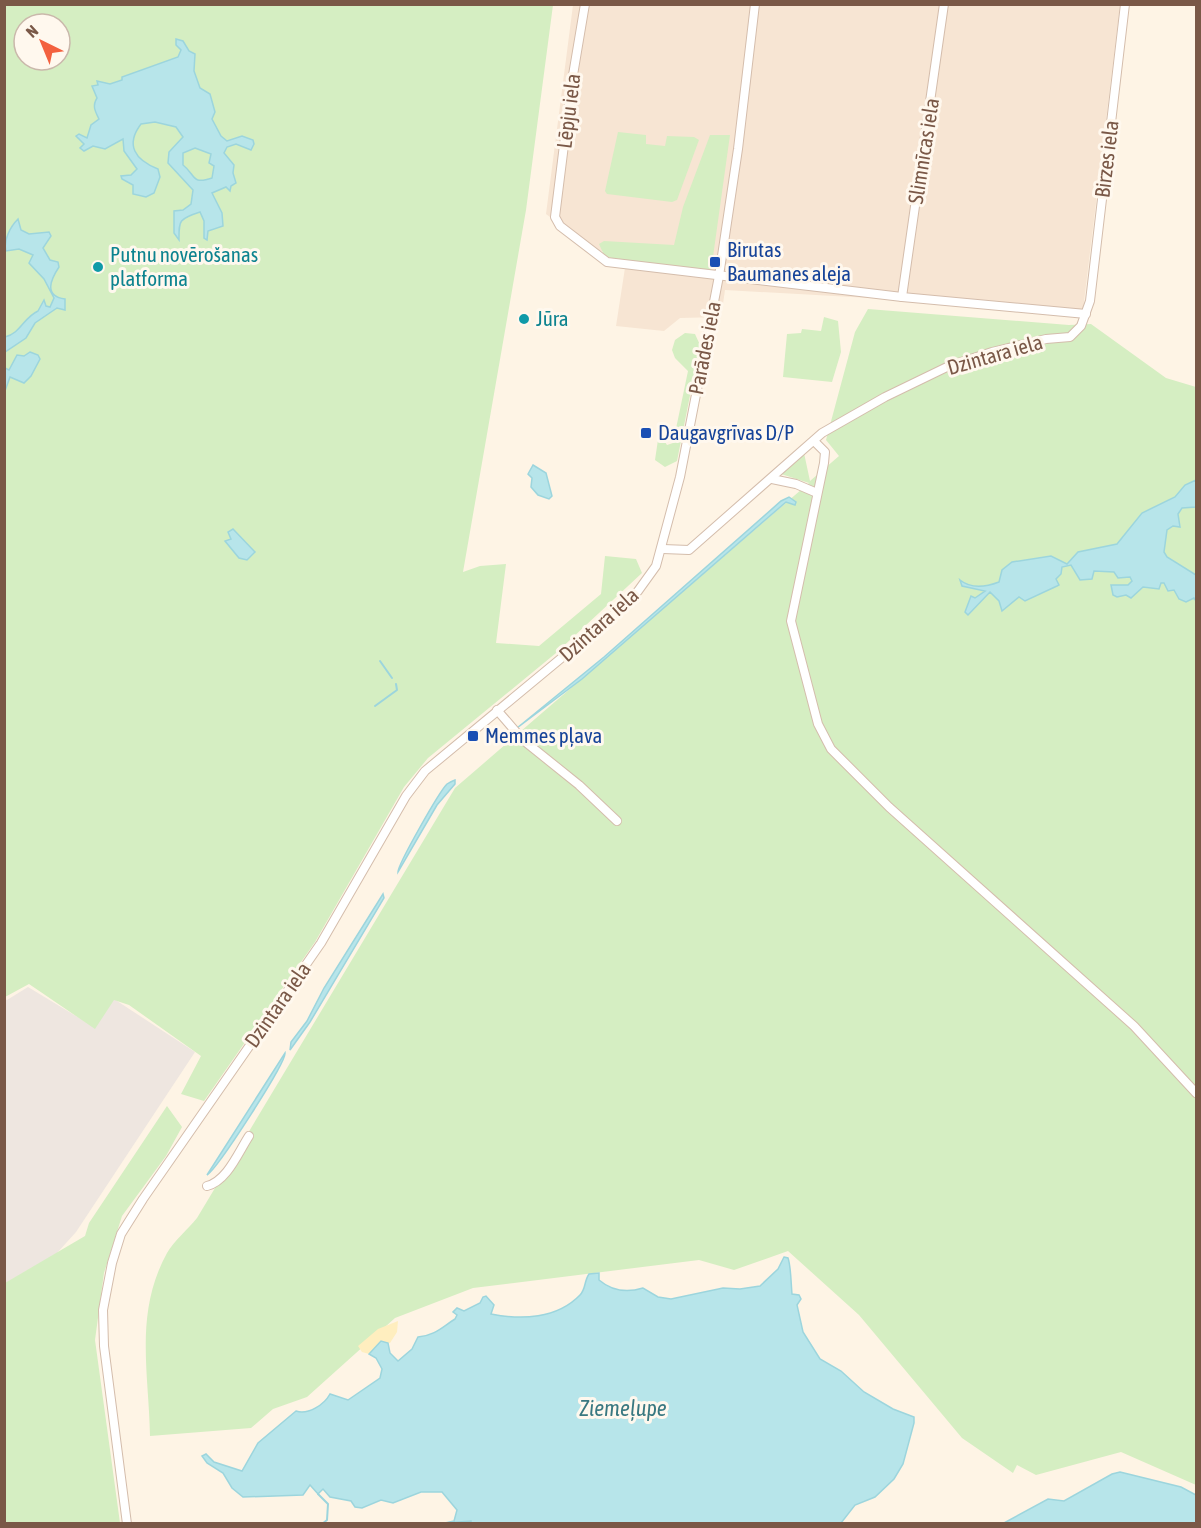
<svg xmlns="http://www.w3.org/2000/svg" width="1201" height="1528" viewBox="0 0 1201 1528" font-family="'Asap Condensed',sans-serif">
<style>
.residential{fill:#f7e5d3}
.industrial{fill:#eee6e0}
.green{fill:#d5eec2;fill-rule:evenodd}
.sand{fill:#ffeebf}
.water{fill:#b7e5ea;stroke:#9cd5dd;stroke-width:1.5;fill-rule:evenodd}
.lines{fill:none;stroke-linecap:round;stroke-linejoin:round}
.stream{stroke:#9cd5dd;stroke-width:2}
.minor-casing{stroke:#d4bdac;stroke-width:10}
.minor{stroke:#fff;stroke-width:8}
.transit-dot{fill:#1a4fb4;stroke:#fff8ee;stroke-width:2}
.culture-dot{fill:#0f9aa8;stroke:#fff8ee;stroke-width:2}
.labels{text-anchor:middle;stroke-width:6;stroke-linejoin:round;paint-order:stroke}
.street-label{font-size:21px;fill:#7a5847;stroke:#fff8ee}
.transit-label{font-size:21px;fill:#164399;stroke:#fff8ee;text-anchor:start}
.culture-label{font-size:21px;fill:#0d838f;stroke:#fff8ee;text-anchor:start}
.water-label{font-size:22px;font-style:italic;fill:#397881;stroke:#fff8ee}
</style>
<rect width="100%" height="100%" fill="#fef4e5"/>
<path class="residential" d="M573 5H1120L1083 310 725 290 721 317 680 318 664 331 616 326 627 255 594 250 546 214Z"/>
<path class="industrial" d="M28 987 94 1027 114 999 195 1052 76 1232 57 1253 4 1284V999L7 1000Z"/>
<g class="green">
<path d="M5 5H553L526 210 463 572 480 566 506 564 496 643 539 646 601 594 605 556 636 559 642 573 556 653 428 758 404 787 315 942 204 1101 181 1094 201 1056 129 1005 114 1000 95 1029 29 984 5 997ZM24 24H60V60H24Z"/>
<path d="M618 132 646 135V144L665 146 667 136 694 137 699 140 677 200 672 202 607 194 605 191Z"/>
<path d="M710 135H730L711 271 605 257 599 244 604 241 674 245 683 207Z"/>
<path d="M868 309 1069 325 1091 324 1166 378 1196 387V1485L1121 1452 1036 1475 1017 1465 1013 1473 962 1438 859 1315 788 1251 734 1270 699 1260 473 1288 395 1318 307 1397 273 1409 251 1428 150 1436C149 1373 134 1313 167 1253 174 1241 188 1229 197 1218L455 788 809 483 781 474 804 453 810 481 839 456 826 440 855 332Z"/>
<path d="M824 317 838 321 841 352 832 382 783 377 787 334 801 333 802 329 821 331Z"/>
<path d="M685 333 695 334 700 345 677 461 665 467 655 460 659 433 667 445 673 443 688 371 675 358 672 350 675 340Z"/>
<path d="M167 1106 182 1127 166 1156 122 1216 104 1273 95 1340 120 1523H5V1283L85 1236 89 1223Z"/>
</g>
<path class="sand" d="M398 1321 397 1332 390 1343 381 1342 369 1354 362 1352 358 1346 378 1329Z"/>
<g class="water">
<path d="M176 39 183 41 189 51 195 54 194 71 200 88 210 94 215 112 212 119 221 136 227 141 242 136 253 140 254 144 251 150 236 144 227 147 224 153 234 165 233 173 236 183 231 186 230 191 226 187 212 193 222 213 223 226 208 231 207 240 204 238V221L200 212C178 219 179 221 179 240L174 233V211L183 210 191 204 193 190 168 163 169 152 183 137 176 127 155 122 141 124C125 145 135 160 158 169L160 177 154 193 146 197 133 194V185L122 179 121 176 131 175 137 169 124 151 123 139 105 149 93 146 84 151 80 148 84 144 76 136 79 134 87 138 91 125 99 119C95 111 92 106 97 98L92 86 98 85 97 81 110 84 122 80V77L178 57 181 50 176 45ZM195 148 211 154 209 163 214 166 212 178C191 185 196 175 183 165V153Z"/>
<path d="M18 219 21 230 29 234 49 232 51 236 43 248 50 260 58 262 59 267C51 279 43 296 65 299V310L57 308 35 323 26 338 5 352V337C21 333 23 318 38 311L44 300 46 306 50 307 54 298 44 279 29 263 33 255 19 249 6 251C3 241 10 227 18 219Z"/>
<path d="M30 352 38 355 40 359 31 376 24 383 10 377 5 391V368L9 370 17 355 24 356Z"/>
<path d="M533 465 546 473 552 496 549 499 538 495 531 487 532 478 528 474Z"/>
<path d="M1196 480V507L1182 508 1178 514 1180 527 1173 526 1167 530 1164 552 1167 557 1196 575V601L1194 598 1186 602 1179 599 1174 590 1168 591 1164 583H1161L1159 589 1143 587 1131 598 1126 595 1117 597 1113 595 1111 585H1128L1132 581 1130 577 1118 578 1114 572 1094 571 1092 579 1080 580 1071 565 1062 567 1061 574 1056 579 1059 585 1057 586 1025 601 1019 597 1002 611 999 601 990 592 968 615 965 612 971 596 975 598 985 591 962 586 960 580C971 589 986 587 999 582L1002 570 1012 562 1051 556 1067 564 1078 552 1117 544 1142 513 1175 497 1185 485Z"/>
<path d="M789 497 796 502 795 505 786 502 582 679 517 728 604 657 781 501Z"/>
<path d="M233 529 255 552 247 560 239 558 225 541 231 539 228 532Z"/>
<path d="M455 780V784L437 805 398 872C398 864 439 792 447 784 450 782 452 781 455 780Z"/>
<path d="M383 894 384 898 310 1022 290 1050 291 1042 307 1021 324 988Z"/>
<path d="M285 1053C286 1063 218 1168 207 1175Z"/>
<path d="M784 1257 788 1258C791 1266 791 1284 792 1294L799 1295 801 1299 797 1305 803 1332 820 1359 841 1371 864 1392 893 1409 914 1417V1423L903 1464 894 1479 875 1497 855 1505 841 1523 471 1524V1521L445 1523 454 1521 457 1510 442 1492H421L393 1503 381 1500 362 1508 355 1507 351 1501 330 1497 323 1489 318 1494 310 1485 303 1495 243 1497 232 1488 223 1473 207 1463 202 1456 206 1454 214 1462 242 1471 258 1443 296 1411C308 1415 324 1405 330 1394L348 1400 380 1378 382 1369 376 1358 369 1354 381 1341 388 1343 390 1353 398 1361 412 1349 418 1337C436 1335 442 1327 455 1319L457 1315 453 1312 457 1308 464 1311 480 1303 483 1297 486 1296 494 1305 491 1314C521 1320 557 1319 580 1295 586 1289 584 1281 589 1274L599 1273V1280C612 1291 627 1293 643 1288L658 1297 671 1299 723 1288 740 1289 760 1286 778 1269Z"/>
<path d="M1120 1472 1181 1487 1196 1495V1523H1004L1048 1499 1064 1501 1112 1474Z"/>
</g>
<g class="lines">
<g class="stream">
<path d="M380 661 392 678"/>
<path d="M375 706 397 690 396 684"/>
<path d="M318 1494 328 1504 327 1520 322 1524"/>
</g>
<g class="minor-casing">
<g id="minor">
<path d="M585 4 572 81 555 217 560 226 607 262 902 297 1086 314"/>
<path d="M902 297 944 4"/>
<path d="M814 441 825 452 824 463 791 621 818 724 831 749 889 807 1134 1026 1196 1093"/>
<path d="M772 479 796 484 817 493"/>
<path d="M663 549 689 550 822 433 885 397 949 366 992 352 1046 339 1070 337 1081 326 1090 301 1125 4"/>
<path d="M497 710 523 740 579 785 617 821"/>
<path d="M207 1186C227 1181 238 1153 249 1136"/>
<path d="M127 1524 104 1346 103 1310 112 1263 121 1234 143 1199 321 943 406 796 425 771 623 607 638 591 656 566 680 477 719 276 738 149 755 4"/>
</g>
</g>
<use href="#minor" class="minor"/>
</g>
<g class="transit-dot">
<rect x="709" y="256" width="12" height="12" rx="3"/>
<rect x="640" y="427" width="12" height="12" rx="3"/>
<rect x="467" y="730" width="12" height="12" rx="3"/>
</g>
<g class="culture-dot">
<circle cx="98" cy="267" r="6"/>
<circle cx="524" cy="319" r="6"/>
</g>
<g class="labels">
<g class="street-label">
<text transform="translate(569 111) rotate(-83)" y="7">Lēpju iela</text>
<text transform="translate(924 151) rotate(-81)" y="7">Slimnīcas iela</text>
<text transform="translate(1107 159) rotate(-83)" y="7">Birzes iela</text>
<text transform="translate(705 348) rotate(-79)" y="7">Parādes iela</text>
<text transform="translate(995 355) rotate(-16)" y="7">Dzintara iela</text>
<text transform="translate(599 625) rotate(-42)" y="7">Dzintara iela</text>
<text transform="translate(278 1005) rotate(-55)" y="7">Dzintara iela</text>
</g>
<g class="transit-label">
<text x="727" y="257">Birutas<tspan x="727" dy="24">Baumanes aleja</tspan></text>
<text x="658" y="440">Daugavgrīvas D/P</text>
<text x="485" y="743">Memmes pļava</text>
</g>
<g class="culture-label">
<text x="110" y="262">Putnu novērošanas<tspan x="110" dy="24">platforma</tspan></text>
<text x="536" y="326">Jūra</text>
</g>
<g class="water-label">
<text x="623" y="1416">Ziemeļupe</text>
</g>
</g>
<rect width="1201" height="1528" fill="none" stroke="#7a5847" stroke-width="12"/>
<g transform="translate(42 42) rotate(317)"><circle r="28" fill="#fff8ee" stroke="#cab8ab" stroke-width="1.5"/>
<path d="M0-4.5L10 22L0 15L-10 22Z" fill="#f3613f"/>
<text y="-9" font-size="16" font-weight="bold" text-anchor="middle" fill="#7a5847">N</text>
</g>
</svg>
